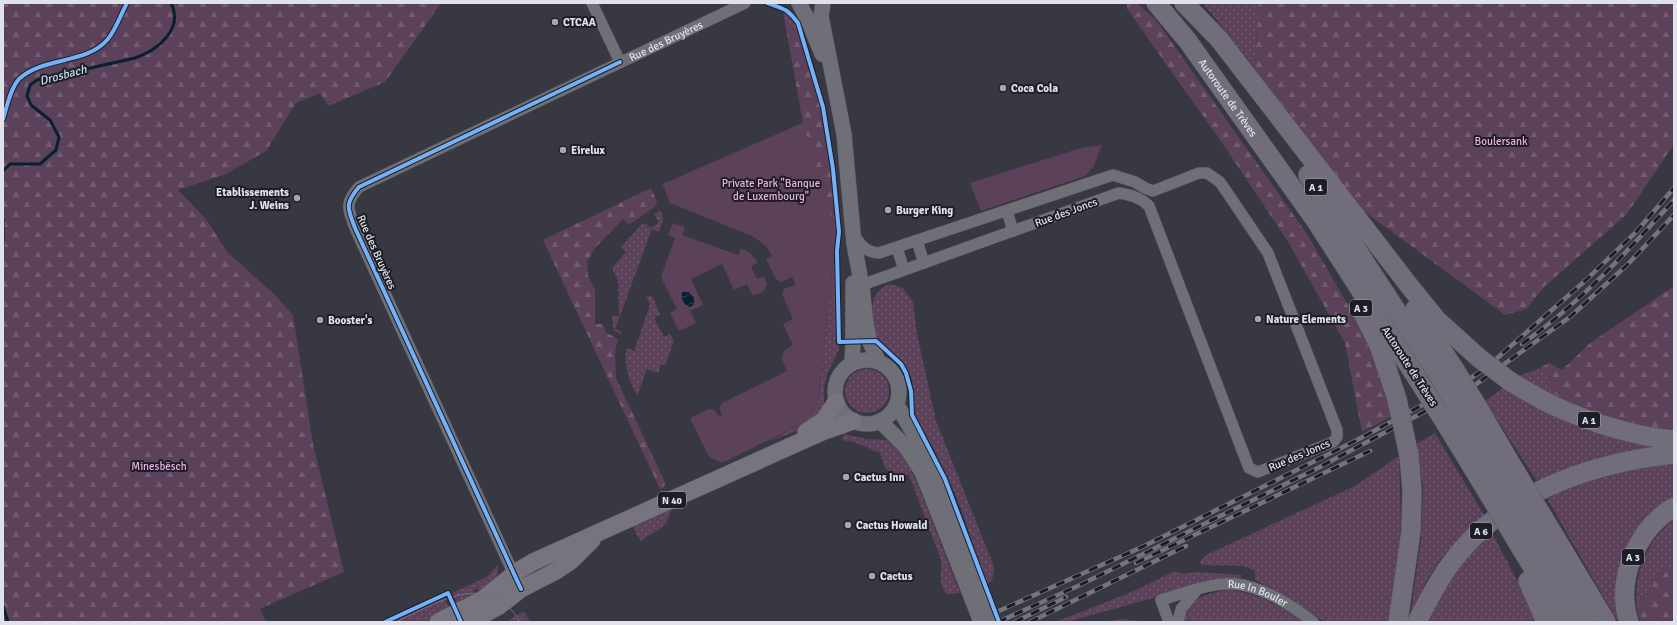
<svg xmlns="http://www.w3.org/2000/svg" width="1677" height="625" viewBox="0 0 1677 625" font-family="Signika,sans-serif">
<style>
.grass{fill:url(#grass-dots)}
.forest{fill:url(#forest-firs)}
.park{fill:#5b415a}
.water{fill:url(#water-waves)}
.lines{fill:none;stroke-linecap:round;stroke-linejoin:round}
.stream{stroke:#082131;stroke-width:3}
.minor-casing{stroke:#57575f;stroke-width:12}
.secondary-casing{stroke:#57575f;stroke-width:16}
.primary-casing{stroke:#57575f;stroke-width:18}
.motorway-casing{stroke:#57575f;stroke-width:20}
.minor{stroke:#6f7077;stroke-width:11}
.secondary{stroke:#6f7077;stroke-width:15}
.primary{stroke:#777480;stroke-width:17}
.motorway{stroke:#716d7b;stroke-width:19}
.tram{stroke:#74747c;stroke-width:1}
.rail-casing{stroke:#74747c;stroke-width:4.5}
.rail{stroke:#1d1e25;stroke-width:3;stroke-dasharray:9;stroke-linecap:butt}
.secondary-bridge-casing{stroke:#57575f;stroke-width:16;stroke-linecap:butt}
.motorway-bridge-casing{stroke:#57575f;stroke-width:20;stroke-linecap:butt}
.secondary-bridge{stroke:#6f7077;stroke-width:15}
.motorway-bridge{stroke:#716d7b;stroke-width:19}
.cycleway-casing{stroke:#1d1e25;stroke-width:6}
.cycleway{stroke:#73b2f8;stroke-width:4}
.poi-dot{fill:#a6a6b0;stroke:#1d1e25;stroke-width:1.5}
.labels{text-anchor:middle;stroke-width:4;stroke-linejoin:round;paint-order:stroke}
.shield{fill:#1d1e25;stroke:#a6a7b0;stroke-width:1}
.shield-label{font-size:10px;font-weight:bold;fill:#e1e2ec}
.poi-label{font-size:11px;font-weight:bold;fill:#e1e2ec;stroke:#1d1e25;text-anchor:start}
.street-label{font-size:11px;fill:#e1e2ec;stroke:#1d1e25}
.park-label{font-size:11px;fill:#eeaee8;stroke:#1d1e25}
.water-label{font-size:12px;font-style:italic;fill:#c1dff3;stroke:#1d1e25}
</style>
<defs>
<pattern id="grass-dots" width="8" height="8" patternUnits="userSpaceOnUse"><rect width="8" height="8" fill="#5b415a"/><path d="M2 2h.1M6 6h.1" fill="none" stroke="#725c72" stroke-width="1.8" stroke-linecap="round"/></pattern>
<pattern id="forest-firs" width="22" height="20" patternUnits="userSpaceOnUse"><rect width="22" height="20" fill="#5b415a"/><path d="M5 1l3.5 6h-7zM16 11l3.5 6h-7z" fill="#725c72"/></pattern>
<pattern id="water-waves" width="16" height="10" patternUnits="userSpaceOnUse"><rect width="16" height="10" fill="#082131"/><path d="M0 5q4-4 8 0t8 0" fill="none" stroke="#2c414f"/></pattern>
</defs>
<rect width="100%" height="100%" fill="#383842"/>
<g class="grass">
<path d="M1203 3H1259L1254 67Z"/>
<path d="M783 7 792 14 798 23H785Z"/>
<path d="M836 205 839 232 837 251 839 349 827 375 824 388V410L802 429 769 441 799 425 818 403 836 232 831 219Z"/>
<path d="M660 210C665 216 662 225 659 232L652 229 615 329 622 332 621 334 614 331 612 316H619L618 281 612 268 626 252 621 247 642 224H647L651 228 659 222 654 214Z"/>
<path d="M890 284 903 288 913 302 917 334 936 421 993 564 994 572 992 580 987 584C974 551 965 516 951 484 944 469 937 454 929 440 925 431 918 422 915 413 911 400 916 387 910 374 903 357 881 351 876 333 870 315 868 292 890 284Z"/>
<path d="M652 296 660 314 654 318 664 337 670 334 674 341 665 366 661 364 658 373 647 369 637 396C629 380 623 366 627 348L634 351 650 305 646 297Z"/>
<path d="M1538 369 1551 378 1566 404 1517 377Z"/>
<circle cx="867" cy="391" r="22"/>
<path d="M1507 385 1658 448 1611 456 1578 464 1538 483 1485 401Z"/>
<path d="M1435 433 1484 515 1441 559 1428 578 1410 616 1421 539 1423 487 1416 444Z"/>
<path d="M844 434 867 439 886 440 902 454 916 480 960 593 947 594C936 580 943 575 941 560L909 475 902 474 895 478 885 468 880 453 854 442 842 440Z"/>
<path d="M1399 456 1401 524 1396 589 1390 622H1324L1276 591 1255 580V571L1244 566 1201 565 1200 561 1206 555 1355 486Z"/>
<path d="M1674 461V497L1649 517 1622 622H1618L1545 495 1577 481Z"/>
<path d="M671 510C666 532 654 529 641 542L633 527Z"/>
<path d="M1674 519V563L1659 576 1637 610C1633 574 1646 542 1674 519Z"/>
<path d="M1492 533 1520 586 1535 622H1426L1446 583 1467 557Z"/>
<path d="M498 565 497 579 481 590 475 589 471 597 459 607 452 593 487 577Z"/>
<path d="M1175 571 1183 574 1195 572 1242 575 1240 579 1224 580 1196 586 1067 622H1055L1127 594Z"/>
<path d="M1228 590C1257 592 1279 606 1304 622H1183C1185 599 1208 593 1228 590Z"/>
<path d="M444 597 451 611 426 622H390Z"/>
<path d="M524 611 530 622H506Z"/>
<path d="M1122 619 1148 622H1101Z"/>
</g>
<g class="forest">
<path d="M3 3H441L385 82 328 106 320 93 296 103 266 151 226 174 178 190 206 219 227 252 273 293 293 315 313 444 344 572 229 622H3Z"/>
<path d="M1127 3H1137L1156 20 1307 234 1376 354 1396 414 1362 432 1345 343 1287 240 1218 137 1127 9Z"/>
<path d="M1259 3H1674V144L1627 214 1544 287 1526 309 1505 315 1361 209 1313 145 1252 72 1254 67Z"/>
<path d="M785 23H798L801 31 823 107 830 143 836 205 831 219C840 242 833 251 823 272L818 254 670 203 663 184 803 123Z"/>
<path d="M651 188 657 202 656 206 629 225 623 219 595 248 587 262 588 276 595 289V324H603L606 333 615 337 618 340 615 351 616 378 663 478 665 484 663 488 660 489 543 240Z"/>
<path d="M1674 286V431L1652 429 1626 424 1566 404 1548 387 1551 378 1538 369 1549 363 1562 370 1590 343Z"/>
<path d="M1674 563V622H1640L1637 610 1659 576Z"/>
</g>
<g class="park">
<path d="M803 123 836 232 818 403 809 416 799 425 722 463 709 457 690 418 709 409 715 410 719 417 722 415 719 408 722 403 787 371 781 358 785 350 793 345 783 324 793 319 782 294 784 289 796 285 792 277 781 282 776 279 766 259 772 256 765 245 752 236 670 203 663 184Z"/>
<path d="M1102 145 1094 166 1085 176 981 211 970 183 1081 148Z"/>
<path d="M673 223 685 227 682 235 738 255 741 248 750 253 758 262 751 267 757 279 764 276 767 284 764 291 753 296 747 284 734 290 722 264 691 279 703 305 690 311 696 323 679 331 670 313 677 309 661 277 675 238 668 235Z"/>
<path d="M260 608 266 622H229Z"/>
</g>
<path class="water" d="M682 292H689L694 298V304L690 307C683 304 681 299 682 292Z"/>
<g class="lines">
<g class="stream">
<path d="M3 171 10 164H40L56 150 59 137 50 120 31 105 27 96 30 85 37 80 135 58C158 50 184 29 171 3"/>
<path d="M3 219V245"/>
<path d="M3 606 8 622"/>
</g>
<g class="minor-casing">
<g id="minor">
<path d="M592 3 620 62"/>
<path d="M1007 211 1013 231"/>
<path d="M854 235C861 246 866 252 879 253L1113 175 1135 182 1145 188 1153 191 1199 173H1207L1220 182 1268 253 1337 430V437L1333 442 1258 472 1249 468 1149 206C1140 197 1131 195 1119 193L904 270 870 282 862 287"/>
<path d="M917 241 924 263"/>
<path d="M897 248 904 270"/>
<path id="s1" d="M516 579 355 228C348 209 344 204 359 187L745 3"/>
<path id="s2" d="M1169 622 1161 600C1184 593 1212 582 1236 584 1263 587 1293 606 1313 622"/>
<path d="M1178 622 1181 609 1196 591"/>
</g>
</g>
<g class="secondary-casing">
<g id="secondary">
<path d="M799 3 808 20 822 54"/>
<path d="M823 3 821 16 844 134 854 244 862 287 866 324 870 342 878 361"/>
<circle cx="867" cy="392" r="32"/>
<path d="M852 363 853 342V283"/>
<path d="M897 405 929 460 942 488 973 572"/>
<path d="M881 422 906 447 922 472 963 576"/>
</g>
</g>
<g class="primary-casing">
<g id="primary">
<path d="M806 432 824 420 836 402"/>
<path d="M438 622 483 599 518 571 533 562 822 432 853 421"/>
<path d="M470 622 499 606 521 589 556 571 571 561 592 540"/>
</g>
</g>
<g class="motorway-casing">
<g id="motorway">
<path id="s3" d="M1156 3 1187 40 1316 221 1424 389"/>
<path d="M1184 3 1219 39 1411 288 1437 320 1479 358"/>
<path d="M1308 175 1441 379"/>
<path d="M1415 309 1455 370"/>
<path d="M1364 315 1379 345 1397 399"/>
<path d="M1511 382C1525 390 1539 399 1554 406 1592 423 1633 436 1674 440"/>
<path d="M1480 411 1514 469"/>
<path d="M1465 419 1499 477"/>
<path d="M1449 429 1485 488"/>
<path d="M1543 517 1606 622"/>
<path d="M1529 527 1586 622"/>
<path d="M1516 540 1566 622"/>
<path d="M1528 581 1546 622"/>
<path d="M1398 622 1411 531 1412 490 1409 456"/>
<path d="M1417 622C1427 602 1436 584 1449 566 1500 494 1589 463 1674 454"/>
<path d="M1629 622C1615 580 1637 529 1674 507"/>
</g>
</g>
<use href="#minor" class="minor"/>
<use href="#secondary" class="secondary"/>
<use href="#primary" class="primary"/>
<use href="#motorway" class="motorway"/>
<path class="tram" d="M396 622C437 603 489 568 520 622"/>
<g class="rail-casing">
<g id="rail">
<path d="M1522 344C1579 304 1627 252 1674 200"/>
<path d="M1136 563 1370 451"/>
<path d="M974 622 1142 547 1355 441 1460 385 1486 368 1586 280 1636 232 1674 188"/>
<path d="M998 622 1080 585 1314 470 1475 385 1570 317 1627 265 1674 215"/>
<path d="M1015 622 1066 597"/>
<path d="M1030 622 1186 546"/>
</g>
</g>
<use href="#rail" class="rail"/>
<g class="secondary-bridge-casing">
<g id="secondary-bridge">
<path d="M973 572 992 622"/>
<path d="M963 576 981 622"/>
</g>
</g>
<g class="motorway-bridge-casing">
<g id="motorway-bridge">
<path d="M1479 358 1511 382"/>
<path d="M1455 370 1480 411"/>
<path d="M1441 379 1465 419"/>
<path d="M1424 389 1449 429"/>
<path d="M1397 399 1409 456"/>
<path d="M1514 469 1543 517"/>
<path d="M1499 477 1529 527"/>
<path d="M1485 488 1516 540"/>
</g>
</g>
<use href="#secondary-bridge" class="secondary-bridge"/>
<use href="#motorway-bridge" class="motorway-bridge"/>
<g class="cycleway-casing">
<g id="cycleway">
<path d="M767 3C783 9 786 7 798 23L823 107 833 169 839 232 837 251 839 342 876 341 901 364 906 373 911 391 912 415 945 479 999 622"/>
<path d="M3 119C7 107 10 89 19 79 44 56 86 65 108 39 116 29 121 14 127 3"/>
<path d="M521 589 355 228C348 209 344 204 359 187L620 62"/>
<path d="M385 622 448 593 461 622"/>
</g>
</g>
<use href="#cycleway" class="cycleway"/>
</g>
<g class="poi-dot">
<circle cx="555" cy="22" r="4"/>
<circle cx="1003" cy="88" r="4"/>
<circle cx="563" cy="150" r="4"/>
<circle cx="297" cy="198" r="4"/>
<circle cx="888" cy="210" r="4"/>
<circle cx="1258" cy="319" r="4"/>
<circle cx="320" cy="320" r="4"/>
<circle cx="846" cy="477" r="4"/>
<circle cx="848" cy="525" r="4"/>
<circle cx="872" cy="576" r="4"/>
</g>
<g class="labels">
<g class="shield">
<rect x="1305" y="179" width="22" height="16" rx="3"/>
<rect x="1350" y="300" width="22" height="16" rx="3"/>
<rect x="1578" y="412" width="22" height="16" rx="3"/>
<rect x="658" y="492" width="28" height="16" rx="3"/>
<rect x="1470" y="523" width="22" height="16" rx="3"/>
<rect x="1622" y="549" width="22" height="16" rx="3"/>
</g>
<g class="shield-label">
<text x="1316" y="191">A 1</text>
<text x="1361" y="312">A 3</text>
<text x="1589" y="424">A 1</text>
<text x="672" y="504">N 40</text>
<text x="1481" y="535">A 6</text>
<text x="1633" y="561">A 3</text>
</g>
<g class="poi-label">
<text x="563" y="26">CTCAA</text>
<text x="1011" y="92">Coca Cola</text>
<text x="571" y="154">Eirelux</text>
<text x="289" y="196" text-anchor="end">Etablissements<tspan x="289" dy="13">J. Weins</tspan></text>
<text x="896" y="214">Burger King</text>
<text x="1266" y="323">Nature Elements</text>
<text x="328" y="324">Booster's</text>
<text x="854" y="481">Cactus Inn</text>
<text x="856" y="529">Cactus Howald</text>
<text x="880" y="580">Cactus</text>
</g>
<g class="street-label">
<text dy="4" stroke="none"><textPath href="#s1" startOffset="771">Rue des Bruyères</textPath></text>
<text dy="4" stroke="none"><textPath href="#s3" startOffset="119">Autoroute de Trèves</textPath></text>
<text transform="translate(1066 212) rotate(-20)" y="4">Rue des Joncs</text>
<text transform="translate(377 252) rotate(66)" y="4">Rue des Bruyères</text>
<text transform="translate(1410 366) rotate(57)" y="4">Autoroute de Trèves</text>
<text transform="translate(1299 455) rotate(-23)" y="4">Rue des Joncs</text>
<text dy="4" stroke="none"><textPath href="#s2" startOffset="124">Rue In Bouler</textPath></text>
</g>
<g class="park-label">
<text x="1501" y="145">Boulersank</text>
<text x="771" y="187">Private Park "Banque<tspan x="771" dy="13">de Luxembourg"</tspan></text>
<text x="159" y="470">Minesbësch</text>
</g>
<g class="water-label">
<text transform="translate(63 75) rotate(-15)" y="4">Drosbach</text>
</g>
</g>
<rect width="1677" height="625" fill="none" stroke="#e1e2ec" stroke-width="8"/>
</svg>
